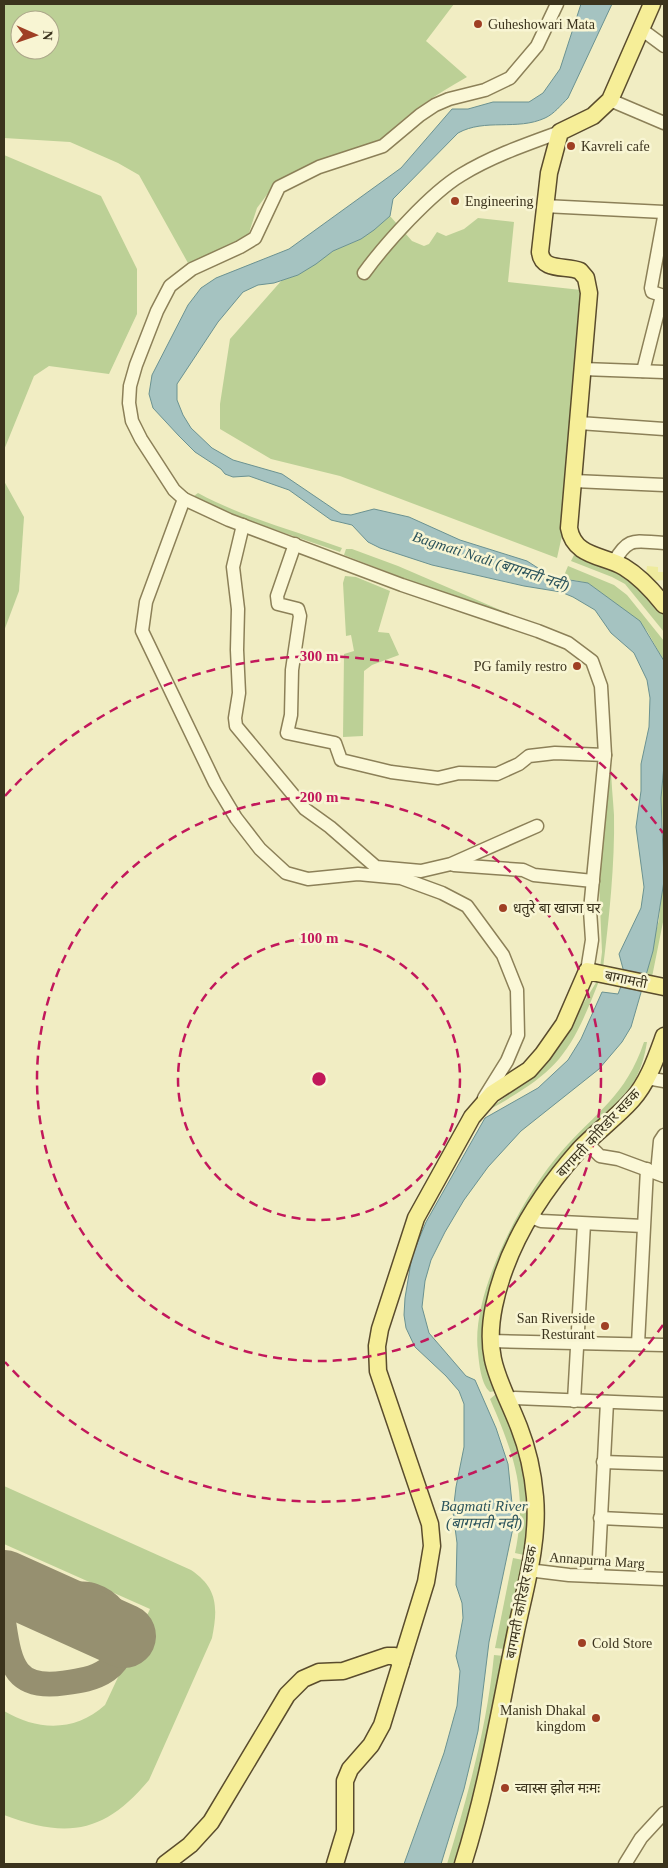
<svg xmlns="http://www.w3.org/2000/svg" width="668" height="1868" viewBox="0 0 668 1868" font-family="'Times New Roman','Noto Sans Devanagari',serif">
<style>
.green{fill:#bcd096;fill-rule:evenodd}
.sand{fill:#eeeb9e}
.water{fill:#a5c3c1;stroke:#6b9291}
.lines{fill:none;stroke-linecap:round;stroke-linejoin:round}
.taxiway{stroke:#969070;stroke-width:25}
.runway{stroke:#969070;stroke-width:64}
.minor-casing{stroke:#8c8058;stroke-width:15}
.major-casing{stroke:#5a4c2d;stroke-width:19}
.minor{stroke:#fbf8d7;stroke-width:12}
.major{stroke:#f6ee98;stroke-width:16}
.ring{fill:none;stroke:#c2185b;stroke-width:2.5;stroke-dasharray:9 6}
.poi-dot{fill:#9f3f24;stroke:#f8f5d3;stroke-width:2}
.labels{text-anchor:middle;stroke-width:5;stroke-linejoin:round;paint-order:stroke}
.poi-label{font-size:14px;fill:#3b331d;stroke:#f8f5d3;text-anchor:start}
.street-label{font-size:14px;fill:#3b331d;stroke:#f8f5d3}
.water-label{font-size:15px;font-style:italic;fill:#2c545c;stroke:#f8f5d3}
.centre{fill:#c2185b;stroke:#f8f5d3;stroke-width:2.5}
.ring-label{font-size:15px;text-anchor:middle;font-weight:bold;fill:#c2185b;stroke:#f8f5d3;stroke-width:5;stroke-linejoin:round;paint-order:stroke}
</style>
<rect width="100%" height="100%" fill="#f1edc3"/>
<g class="green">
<path d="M4 4H454L426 41 467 77C436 95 404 114 381 141L275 184 257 208 248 236 216 253 188 263 139 175 118 163 70 142 4 138ZM20 20H50V50H20Z"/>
<path d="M4 155 101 196 137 269V314L109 374 49 366 34 376 4 450Z"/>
<path d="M390 216 412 241 424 246 429 244 437 232 446 236 464 229 478 218 514 222 508 282 581 290 563 531 557 558 340 476 271 459 220 429V404L230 339 282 280 298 275 333 251 361 239Z"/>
<path d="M4 481 24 517 19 591 4 631Z"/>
<path d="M198 493C244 518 293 530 342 548L340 552 212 508 194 496Z"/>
<path d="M346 549H352L398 566 537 626 421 585 344 555Z"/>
<path d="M574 555C615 568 638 581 664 616V632L625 584 612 577 571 561Z"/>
<path d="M568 566 614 585 627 595 664 641V661L647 631 624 610 588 583 563 578Z"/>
<path d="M345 576 356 577 390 591 378 632 389 633 399 655 372 665 364 671 363 736 343 737 344 654 354 651 351 635 346 636 343 583Z"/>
<path d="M611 765C611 782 613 798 614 815 615 863 609 920 603 968H600L602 952 599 884Z"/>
<path d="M664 765V841L661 798Z"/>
<path d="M664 865V917L652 977 644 976 659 920Z"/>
<path d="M597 981H599C569 1058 557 1072 485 1112L520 1086 547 1063Z"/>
<path d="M644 1042H647C638 1098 611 1103 578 1139L514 1237 488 1363 495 1391 490 1392C481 1384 479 1363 478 1352 470 1294 523 1195 561 1152 596 1112 626 1096 644 1042Z"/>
<path d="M496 1394C501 1404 506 1415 511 1425 529 1467 530 1511 524 1555L515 1553C528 1491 514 1455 490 1399Z"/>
<path d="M4 1486 191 1570C218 1588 218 1608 212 1638L149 1780C105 1833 67 1839 4 1815V1711C38 1731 75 1732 105 1705L150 1609 4 1544Z"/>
<path d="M513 1558 523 1560 505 1649 495 1648Z"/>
<path d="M494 1655 504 1656 491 1726 456 1864H447C468 1795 487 1727 494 1655Z"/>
</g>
<path class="sand" d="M647 566 658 567V572H664V580L654 581 646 573Z"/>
<path class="water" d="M581 4H612L568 98C561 105 554 114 545 118 517 131 485 118 458 133L393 199 390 216 374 230 361 239 333 251 316 264 298 275 274 283 258 285 243 292 218 322 177 384V400L183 415 191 428 212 448 233 460 282 474 341 514 351 515 374 509 409 517 460 540 527 561 552 577 588 583 640 621 664 661V765L661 798 664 881 653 951 631 1027 622 1042 599 1069 521 1131 488 1167 464 1200 445 1232 431 1260 425 1281 422 1307 429 1333 466 1376 475 1380 496 1428 508 1464 514 1523 489 1642 478 1731 464 1789 441 1864H404L444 1753 457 1706 460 1671 456 1656 463 1618 462 1603 456 1585 457 1543 453 1512 456 1487 464 1447V1404L459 1391 446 1376 415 1347 406 1328 404 1315 405 1298 412 1256 426 1222 485 1118 538 1088 568 1060 581 1039 602 992 618 994 625 976 619 954 641 908 644 887 636 827 641 791V764L649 727 650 698 647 680 634 653 611 633 595 610 573 597 561 592 524 586 432 565 380 548 368 542 352 525 331 520 289 490 249 476 233 477 225 474 221 469 195 452 179 436 153 408 149 394 152 375 188 305 201 288 216 278 289 249 401 168 452 109H468L493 102H529L543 93 560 69Z"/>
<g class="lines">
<path class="taxiway" d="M4 1625C10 1666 16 1690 64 1683 79 1681 94 1679 107 1670 135 1650 124 1606 94 1596 82 1591 68 1597 56 1596 46 1596 35 1594 25 1592"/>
<path class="runway" d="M4 1582 124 1636"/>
<g class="minor-casing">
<g id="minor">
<path d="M641 29 664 46"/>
<path d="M610 100 664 123"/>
<path d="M544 206 664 212"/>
<path d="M664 217 651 288 652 292 664 296"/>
<path d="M364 273C385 244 431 193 461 175 492 156 527 144 560 132"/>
<path d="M583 369 664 372"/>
<path d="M643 371 662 296"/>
<path d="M579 423 664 429"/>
<path d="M574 481 664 485"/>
<path d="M184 499 229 520 402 585 538 631 568 643 592 661 601 686 605 755 590 910 592 940 587 971"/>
<path d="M243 525 233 567 238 609 237 650 239 693 235 718 236 726 305 809 330 827 376 867 421 871 451 864 537 826"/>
<path d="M295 544 277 596 278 604 298 609 300 616 292 670 291 715 287 733 335 743 341 760 391 772 438 778 459 773 497 774 519 764 529 756 555 753 605 755"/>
<path d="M614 562C629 535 636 542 664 543"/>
<path d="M454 865 523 870 534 875 593 881"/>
<path d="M647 1078 664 1081"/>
<path d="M484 1098 507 1061 518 1035 517 990 503 955 467 906 442 893 401 878 358 874 308 879 286 873 260 849 236 818 215 783 142 631 146 602 184 499 174 490 141 439 132 421 129 403 130 386 136 365 157 311 170 286 192 269 240 247 255 238 279 187 319 167 383 146 420 115 435 105 449 99 485 90 510 78 537 46 557 4"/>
<path d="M586 1142 600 1156 618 1159 664 1176"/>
<path d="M657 1173 660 1141 664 1135"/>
<path d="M531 1217 541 1221 643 1226"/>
<path d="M491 1341 664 1345"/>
<path d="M638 1344 647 1169"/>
<path d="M574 1401 584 1224"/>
<path d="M508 1403 515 1398 664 1404"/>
<path d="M603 1462 664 1464"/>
<path d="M600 1518 664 1521"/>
<path d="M528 1570 569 1575 664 1579"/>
<path d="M598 1576 607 1402"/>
<path d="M625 1864 641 1838 664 1813"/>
</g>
</g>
<g class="major-casing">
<g id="major">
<path d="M652 4 610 100 593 116 560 132 549 173 540 252C542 272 567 265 580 271L586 278 589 293 569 528C574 557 603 555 624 567 639 576 653 591 664 605"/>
<path d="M165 1864 190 1845 211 1822 287 1695 303 1679 319 1672 343 1671 387 1656H395L401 1663"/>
<path d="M335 1864 345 1831V1781L350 1769 371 1745 382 1725 426 1582 432 1546 430 1524 378 1371 377 1346 380 1329 416 1218 472 1117 492 1094 529 1070 543 1054 564 1024 587 971 664 987"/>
<path d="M463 1864C487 1788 500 1709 516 1631 525 1588 539 1542 535 1497 533 1473 528 1450 519 1427 501 1381 483 1360 494 1306 506 1248 540 1194 579 1150 596 1132 616 1118 632 1100 648 1082 656 1058 664 1036"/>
</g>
</g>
<use href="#minor" class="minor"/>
<use href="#major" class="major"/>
</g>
<g class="ring">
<circle cx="319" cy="1079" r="141"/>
<circle cx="319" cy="1079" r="282"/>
<path d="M663 1325A423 423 0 0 1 5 1362M5 796A423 423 0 0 1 663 833"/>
</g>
<g class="poi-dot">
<circle cx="478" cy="24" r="5"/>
<circle cx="571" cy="146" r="5"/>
<circle cx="455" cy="201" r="5"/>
<circle cx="577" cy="666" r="5"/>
<circle cx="503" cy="908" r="5"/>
<circle cx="605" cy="1326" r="5"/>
<circle cx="582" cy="1643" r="5"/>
<circle cx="596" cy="1718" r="5"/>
<circle cx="505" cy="1788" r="5"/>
</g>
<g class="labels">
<g class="poi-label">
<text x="488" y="29">Guheshowari Mata</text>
<text x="581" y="151">Kavreli cafe</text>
<text x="465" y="206">Engineering</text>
<text x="567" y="671" text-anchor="end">PG family restro</text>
<text x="513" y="913">धतुरे बा खाजा घर</text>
<text x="595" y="1323" text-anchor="end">San Riverside<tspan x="595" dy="16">Resturant</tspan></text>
<text x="592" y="1648">Cold Store</text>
<text x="586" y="1715" text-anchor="end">Manish Dhakal<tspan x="586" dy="16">kingdom</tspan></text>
<text x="515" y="1793">च्वास्स झोल मःमः</text>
</g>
<g class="street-label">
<text transform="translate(626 979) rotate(12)" y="5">बागामती</text>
<text transform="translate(598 1133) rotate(-47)" y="5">बागमती कोरिडोर सडक</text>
<text transform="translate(597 1560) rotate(4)" y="5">Annapurna Marg</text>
<text transform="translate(521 1602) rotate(-79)" y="5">बागमती कोरिडोर सडक</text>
</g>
<g class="water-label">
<text transform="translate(491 561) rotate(18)" y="5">Bagmati Nadi (बागमती नदी)</text>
<text x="484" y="1511">Bagmati River<tspan x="484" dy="17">(बागमती नदी)</tspan></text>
</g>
</g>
<circle cx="319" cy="1079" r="8" class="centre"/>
<g class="ring-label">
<text x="319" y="661">300 m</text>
<text x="319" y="802">200 m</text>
<text x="319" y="943">100 m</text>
</g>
<rect width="668" height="1868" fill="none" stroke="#3b331d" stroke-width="10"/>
<g transform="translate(35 35) rotate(92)"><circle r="24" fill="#f8f5d3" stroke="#aca78a"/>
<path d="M0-4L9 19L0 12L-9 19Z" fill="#9f3f24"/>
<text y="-8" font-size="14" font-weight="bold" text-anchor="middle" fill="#3b331d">N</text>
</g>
</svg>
